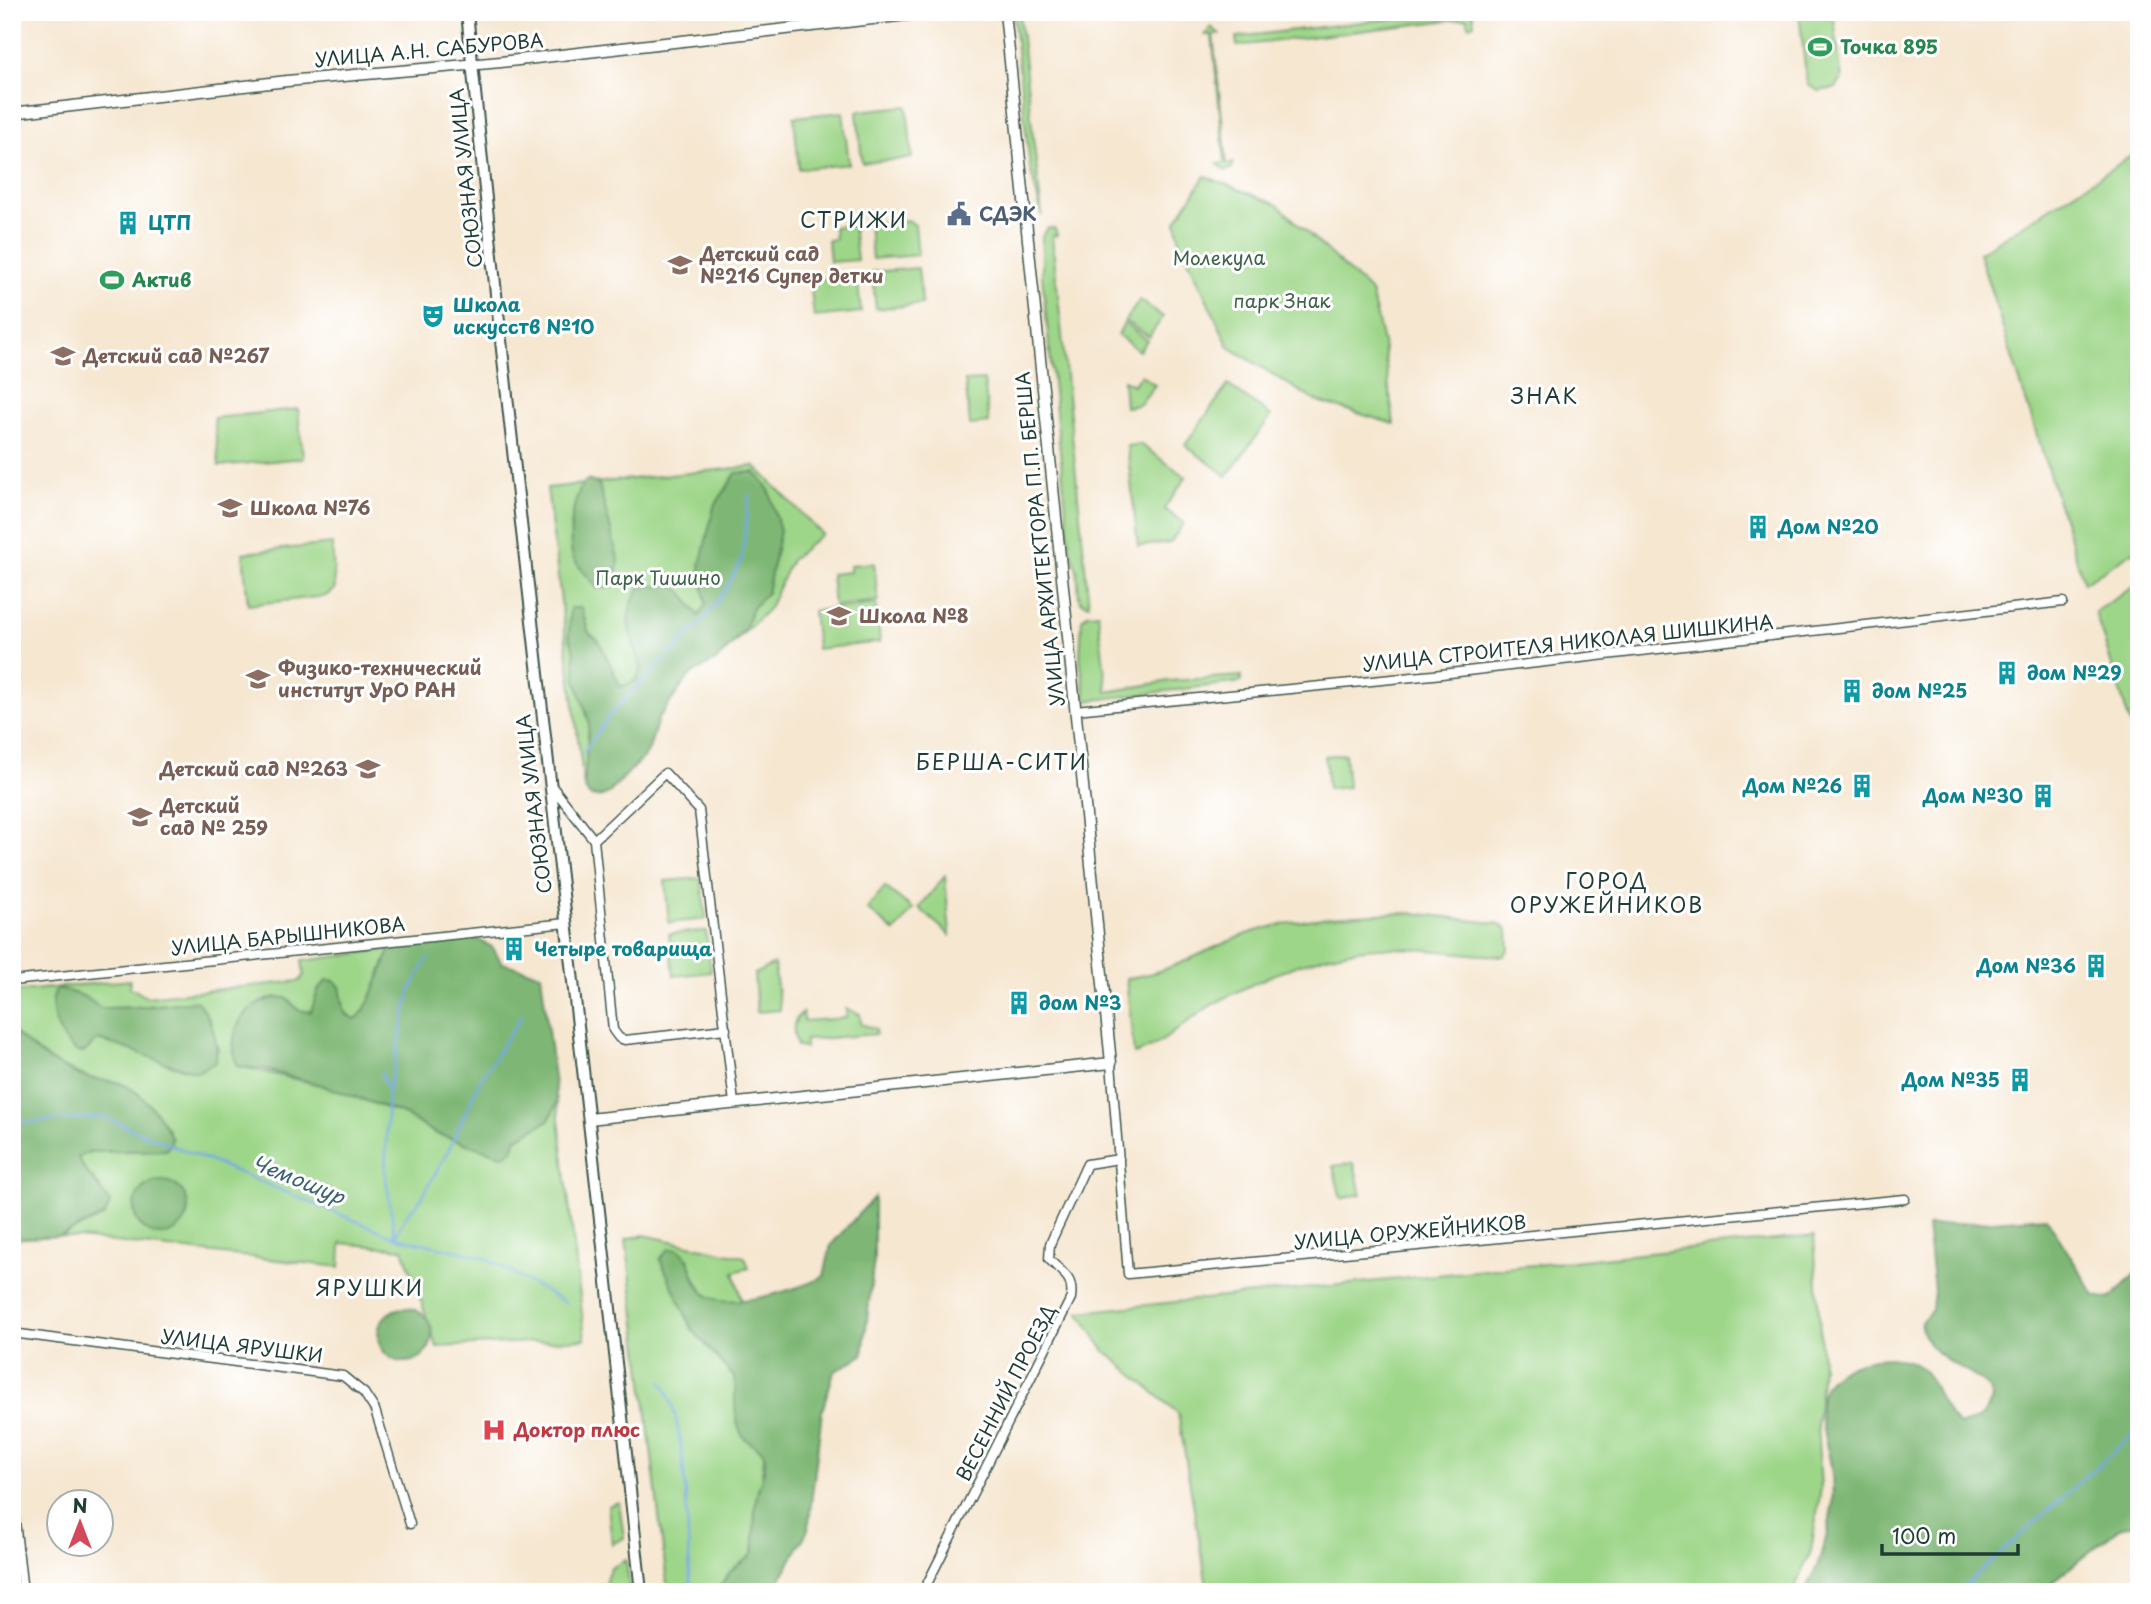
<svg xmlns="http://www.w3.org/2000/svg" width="2151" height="1604" viewBox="0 0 2151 1604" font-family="'Playpen Sans',sans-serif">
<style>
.green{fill:#9ed689;stroke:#5e8a5e;stroke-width:2;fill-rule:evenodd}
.forest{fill:#7eb775;stroke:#4e7a54;stroke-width:2}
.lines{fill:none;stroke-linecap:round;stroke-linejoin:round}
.stream{stroke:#76a9e2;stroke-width:2.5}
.minor-casing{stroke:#3f564c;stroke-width:11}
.tertiary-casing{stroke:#3f564c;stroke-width:13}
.secondary-casing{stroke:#3f564c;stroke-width:14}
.minor{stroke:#fff;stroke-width:8}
.tertiary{stroke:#fff;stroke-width:10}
.secondary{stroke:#fff;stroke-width:10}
.labels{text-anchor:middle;stroke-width:6;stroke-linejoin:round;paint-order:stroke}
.leisure-label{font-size:19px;font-weight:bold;fill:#27864d;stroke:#fff;text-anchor:start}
.street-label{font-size:19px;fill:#1f3d34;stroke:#fff}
.service-label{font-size:19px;font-weight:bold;fill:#4e5e75;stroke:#fff;text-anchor:start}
.culture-label{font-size:19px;font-weight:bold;fill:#0d838f;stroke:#fff;text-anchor:start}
.education-label{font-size:19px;font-weight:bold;fill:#785e54;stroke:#fff;text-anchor:start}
.park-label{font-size:19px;fill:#3f6349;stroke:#fff}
.health-label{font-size:19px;font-weight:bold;fill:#be3a42;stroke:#fff;text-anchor:start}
.neighbourhood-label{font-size:21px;letter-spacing:2px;fill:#1f3d34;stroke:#fff}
.water-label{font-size:21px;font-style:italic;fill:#3d6371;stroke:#fff}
</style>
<rect width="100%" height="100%" fill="#fff"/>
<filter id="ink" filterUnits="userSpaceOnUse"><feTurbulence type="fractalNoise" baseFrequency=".0143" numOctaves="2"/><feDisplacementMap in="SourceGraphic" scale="14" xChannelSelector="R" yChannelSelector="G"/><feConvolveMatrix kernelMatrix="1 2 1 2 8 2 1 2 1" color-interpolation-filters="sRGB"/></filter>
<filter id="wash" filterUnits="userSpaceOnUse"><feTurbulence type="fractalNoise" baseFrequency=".00686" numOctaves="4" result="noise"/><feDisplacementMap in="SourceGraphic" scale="28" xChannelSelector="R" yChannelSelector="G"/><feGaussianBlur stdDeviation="1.57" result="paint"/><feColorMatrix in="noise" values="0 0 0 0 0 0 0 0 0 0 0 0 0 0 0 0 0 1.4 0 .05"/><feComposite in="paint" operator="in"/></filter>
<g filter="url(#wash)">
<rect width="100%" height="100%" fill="#f6e7d1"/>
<g class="green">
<path d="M1013 12H1019L1042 216 1030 168Z"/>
<path d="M1444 12H1473L1474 24 1469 26 1467 18 1237 46 1236 37Z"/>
<path d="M1799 12H1833L1842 79 1836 88 1818 91 1807 84Z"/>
<path d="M1211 27 1220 34 1213 35 1227 163H1233L1232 168 1226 171 1218 164 1225 163 1212 35H1205Z"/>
<path d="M907 106 912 158 862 163 857 111Z"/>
<path d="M843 112 849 164 799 169 794 117Z"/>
<path d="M2139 151V548L2084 583 1979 253Z"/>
<path d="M1205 176 1278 205 1371 292 1383 343 1394 424 1314 400 1229 347 1180 242 1176 221Z"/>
<path d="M908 220 915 225 918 255 872 259 869 224Z"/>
<path d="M853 225 857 260 830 262 828 240 835 239 834 227Z"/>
<path d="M1048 228 1055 229 1057 235 1052 236 1089 605 1081 602 1079 598 1077 570 1070 548 1042 276V236Z"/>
<path d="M918 268 922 304 876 309 872 272Z"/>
<path d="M857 275 861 312 814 317 810 280Z"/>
<path d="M1140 300 1163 317 1149 337 1125 321Z"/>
<path d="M1124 323 1147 340 1139 351 1118 335Z"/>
<path d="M1141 375 1155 385 1139 405 1125 407 1123 380 1133 385Z"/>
<path d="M984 380 989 423 970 425 965 381Z"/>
<path d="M1228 385 1271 416 1227 476 1185 445Z"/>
<path d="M298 409 303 458 219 466 214 418Z"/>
<path d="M1140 444 1186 477 1164 509 1184 523 1170 543 1138 546 1127 446Z"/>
<path d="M755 466 822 534 791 560 769 608 717 660 690 675 658 719 648 752 609 793 599 797 590 796 584 787 547 488Z"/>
<path d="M332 544 335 589 326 596 248 605 243 553Z"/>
<path d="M874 563 878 601 834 606 831 574 850 572V565Z"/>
<path d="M2139 583V752L2095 612Z"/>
<path d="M876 604 880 642 817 649 813 611Z"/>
<path d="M1098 613 1107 692 1169 681 1241 676V682L1086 701 1080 658 1082 619 1087 614Z"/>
<path d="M1345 754 1348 787 1328 789 1325 756Z"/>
<path d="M945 876 950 935 919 908Z"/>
<path d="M701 878 706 919 669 923 665 881Z"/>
<path d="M885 887 913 909 895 932 867 909Z"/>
<path d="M1414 913 1500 924 1508 930 1509 949 1504 956H1497C1459 954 1419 947 1380 948 1323 950 1269 975 1219 1001 1189 1016 1166 1045 1134 1054L1126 978C1171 974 1210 946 1253 932 1306 916 1359 914 1414 913Z"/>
<path d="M706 931 711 972 674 976 669 934Z"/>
<path d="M391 949C382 966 369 1013 355 1019 340 1012 341 1003 340 987L315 1001 311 1012 298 1010 287 998 274 997 260 1002 237 1066 321 1085 401 1113 437 1134 503 1156 512 1150 516 1139 549 1120 557 1102 585 1339 437 1347 403 1249 341 1243 340 1267 60 1236 105 1216 100 1186 82 1167 78 1157 90 1152 146 1150 168 1129 146 1102 123 1084 96 1081 58 1065 32 1049 12 1031V992L130 980V987L146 997 300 981 304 975 302 961ZM83 996 101 1008 116 1009 196 1001 209 1019 218 1050 175 1067 126 1047 97 1040 91 1044Z"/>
<path d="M774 964 780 1010 757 1012 754 974Z"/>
<path d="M846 1009 860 1014 861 1024 876 1029V1034L805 1040V1048L797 1046C793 1034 790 1019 803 1013L804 1021 846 1018Z"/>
<path d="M1354 1163 1361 1194 1341 1199 1333 1166Z"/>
<path d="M644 1235 745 1257 749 1268 734 1272 742 1301C704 1306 699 1289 688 1258L682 1305 692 1329 735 1378 740 1430 744 1438 761 1448 764 1455 753 1554C734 1570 730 1567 718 1592H668L626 1239Z"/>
<path d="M1814 1236 1822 1364 1817 1425 1821 1488 1811 1551 1793 1592H1208L1178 1413 1104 1350 1079 1312Z"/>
<path d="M619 1502 624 1538 612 1544 608 1506Z"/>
<path d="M626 1560 630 1592H608L606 1579 611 1568Z"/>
</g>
<g class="forest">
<path d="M755 472 769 490 780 531 767 593 752 608 745 629 717 660 690 675 658 719 648 752 609 793 599 797 590 796 584 787 589 722 576 680 574 651 569 636 570 608H581L589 633 599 641 621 687 636 680 641 668C631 637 619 617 640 588 681 580 678 587 699 616L706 604 700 566 714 507 736 473Z"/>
<path d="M587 480 599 484 619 562 612 588H597C590 578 581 570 575 561 565 547 573 489 587 480Z"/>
<path d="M475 938 492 947 502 963 541 974 557 1102 549 1120 516 1139 512 1150 504 1156 437 1134 401 1113 321 1085 263 1069 237 1066C224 1030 248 995 287 998L298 1010 311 1012 318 990 327 980 335 981 340 987 345 1014 355 1019C369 1013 382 966 391 949L411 944Z"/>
<path d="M57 988 83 996 101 1008 143 1007 196 1001C211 1014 219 1043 216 1062L197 1072C163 1064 132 1048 97 1040L86 1051 79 1053C60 1042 45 1009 57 988Z"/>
<path d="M12 1031C33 1049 53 1065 79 1075 93 1081 108 1079 122 1084 142 1091 164 1120 172 1139L167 1150 90 1152 78 1157C84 1174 101 1187 110 1203L105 1215 60 1236 12 1239Z"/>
<circle cx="161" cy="1208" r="27"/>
<path d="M874 1197V1259L863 1355 834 1372 822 1411 808 1530 773 1592H718C731 1565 733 1571 753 1554 755 1535 753 1514 757 1494 759 1482 767 1471 765 1458 763 1445 750 1446 743 1436 732 1419 736 1396 735 1378L692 1329 660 1259 669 1249H678C694 1259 690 1276 701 1290 720 1315 801 1289 824 1276L831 1245Z"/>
<path d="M2046 1217 2095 1296 2110 1299 2139 1270V1523L2119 1528 2040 1592H1805C1823 1558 1836 1513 1832 1474 1830 1449 1814 1414 1823 1390 1833 1362 1888 1351 1913 1363 1938 1375 1937 1410 1960 1425 1977 1422 1985 1415 1992 1400L1990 1390 1983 1382C1961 1367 1921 1351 1921 1323L1932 1310 1934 1291 1927 1226Z"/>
<circle cx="405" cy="1335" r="27"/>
</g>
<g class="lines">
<g class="stream">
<path d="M584 752 609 716 702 622 725 590 742 559 749 495"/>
<path d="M381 1073 388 1090 385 1172 395 1236"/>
<path d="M389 1088 410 991 428 958"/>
<path d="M12 1123 103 1117 395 1237 484 1257 566 1303"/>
<path d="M395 1237 405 1217 421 1199 449 1149 481 1078 523 1014"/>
<path d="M661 1381C688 1415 687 1544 691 1592"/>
<path d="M1957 1592 2139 1429"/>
</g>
</g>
</g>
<g filter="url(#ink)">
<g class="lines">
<g class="minor-casing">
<g id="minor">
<path d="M1075 710 1433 675 2063 602"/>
<path d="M551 785 594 840 613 1030 619 1038 625 1040 726 1029"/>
<path d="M594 840 665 773 699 810 734 1103"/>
<path d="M12 981 566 923"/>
<path d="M1111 1063 1128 1274 1905 1199"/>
<path d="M12 1333 343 1376 364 1393 375 1410 410 1524"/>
<path d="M12 1494 23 1592"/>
<path d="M923 1592 1071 1298C1074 1276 1062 1274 1049 1259L1050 1244 1087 1164 1119 1159"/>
</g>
</g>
<g class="tertiary-casing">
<g id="tertiary">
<path d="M12 113 287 81 501 62 933 12"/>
<path d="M589 1119 1111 1063 1005 12"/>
</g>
</g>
<g class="secondary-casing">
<path id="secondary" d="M467 12C519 539 585 1065 641 1592"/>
</g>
<use href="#minor" class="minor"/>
<use href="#tertiary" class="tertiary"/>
<use href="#secondary" class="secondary"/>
</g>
</g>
<defs>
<g id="stadium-bare" transform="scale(1.89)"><path d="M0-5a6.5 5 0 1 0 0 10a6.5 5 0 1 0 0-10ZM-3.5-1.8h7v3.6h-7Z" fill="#2e9e5b" stroke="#fff" stroke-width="2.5" paint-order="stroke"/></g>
<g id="civic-bare" transform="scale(1.89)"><path d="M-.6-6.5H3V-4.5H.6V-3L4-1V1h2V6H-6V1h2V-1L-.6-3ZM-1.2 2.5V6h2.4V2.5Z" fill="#5c6f8a" stroke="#fff" stroke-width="2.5" paint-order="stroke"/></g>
<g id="building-bare" transform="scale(1.89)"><path d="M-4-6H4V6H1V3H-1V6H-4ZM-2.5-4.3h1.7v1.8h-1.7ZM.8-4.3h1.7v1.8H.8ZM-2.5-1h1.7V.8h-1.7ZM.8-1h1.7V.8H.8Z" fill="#0f9aa8" stroke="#fff" stroke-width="2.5" paint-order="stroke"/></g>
<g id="school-bare" transform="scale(1.89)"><path d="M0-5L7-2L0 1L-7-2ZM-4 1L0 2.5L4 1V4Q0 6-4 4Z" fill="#8d6e63" stroke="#fff" stroke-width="2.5" paint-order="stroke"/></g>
<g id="theatre-bare" transform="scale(1.89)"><path d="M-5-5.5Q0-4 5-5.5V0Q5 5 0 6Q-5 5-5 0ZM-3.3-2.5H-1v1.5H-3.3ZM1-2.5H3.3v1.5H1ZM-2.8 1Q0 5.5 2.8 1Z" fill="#0f9aa8" stroke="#fff" stroke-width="2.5" paint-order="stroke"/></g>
<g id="university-bare" transform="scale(1.89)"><path d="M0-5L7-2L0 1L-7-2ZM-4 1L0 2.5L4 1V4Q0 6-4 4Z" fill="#8d6e63" stroke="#fff" stroke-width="2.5" paint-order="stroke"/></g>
<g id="hospital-bare" transform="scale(1.89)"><path d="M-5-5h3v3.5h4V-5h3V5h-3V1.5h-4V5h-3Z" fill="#e0444e" stroke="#fff" stroke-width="2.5" paint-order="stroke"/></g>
</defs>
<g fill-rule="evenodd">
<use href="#stadium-bare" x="1820" y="47"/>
<use href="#civic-bare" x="959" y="214"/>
<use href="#building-bare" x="128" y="223"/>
<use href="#school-bare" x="680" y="265"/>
<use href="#stadium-bare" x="112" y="280"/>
<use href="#theatre-bare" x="433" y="316"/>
<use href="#school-bare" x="63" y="356"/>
<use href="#school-bare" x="230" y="508"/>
<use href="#building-bare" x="1758" y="527"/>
<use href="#school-bare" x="839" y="616"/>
<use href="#building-bare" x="2007" y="673"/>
<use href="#university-bare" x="258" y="679"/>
<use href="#building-bare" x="1852" y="691"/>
<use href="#school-bare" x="368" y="769"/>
<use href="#building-bare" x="1862" y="786"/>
<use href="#building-bare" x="2043" y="796"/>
<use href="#school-bare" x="140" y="817"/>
<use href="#building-bare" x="514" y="949"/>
<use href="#building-bare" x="2096" y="966"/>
<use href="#building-bare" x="1019" y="1003"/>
<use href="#building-bare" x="2020" y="1080"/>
<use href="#hospital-bare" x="494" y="1430"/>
</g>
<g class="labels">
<g class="leisure-label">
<text x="1840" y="54">Точка 895</text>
<text x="132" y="287">Актив</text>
</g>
<g class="street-label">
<text transform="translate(429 50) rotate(-5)" y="7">УЛИЦА А.Н. САБУРОВА</text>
<text transform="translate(466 178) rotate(-96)" y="7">СОЮЗНАЯ УЛИЦА</text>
<text transform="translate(1040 539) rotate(-96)" y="7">УЛИЦА АРХИТЕКТОРА П.П. БЕРША</text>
<text transform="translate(1568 643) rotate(-6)" y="7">УЛИЦА СТРОИТЕЛЯ НИКОЛАЯ ШИШКИНА</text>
<text transform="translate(534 804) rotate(-97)" y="7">СОЮЗНАЯ УЛИЦА</text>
<text transform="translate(288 936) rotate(-6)" y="7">УЛИЦА БАРЫШНИКОВА</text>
<text transform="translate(1410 1232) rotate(-5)" y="7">УЛИЦА ОРУЖЕЙНИКОВ</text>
<text transform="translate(242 1346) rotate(7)" y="7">УЛИЦА ЯРУШКИ</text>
<text transform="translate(1006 1393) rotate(-63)" y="7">ВЕСЕННИЙ ПРОЕЗД</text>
</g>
<g class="service-label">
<text x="979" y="221">СДЭК</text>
</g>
<g class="culture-label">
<text x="148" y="230">ЦТП</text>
<text x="453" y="312">Школа<tspan x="453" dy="22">искусств №10</tspan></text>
<text x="1778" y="534">Дом №20</text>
<text x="2027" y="680">дом №29</text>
<text x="1872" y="698">дом №25</text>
<text x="1842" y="793" text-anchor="end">Дом №26</text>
<text x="2023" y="803" text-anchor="end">Дом №30</text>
<text x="534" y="956">Четыре товарища</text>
<text x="2076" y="973" text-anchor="end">Дом №36</text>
<text x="1039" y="1010">дом №3</text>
<text x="2000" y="1087" text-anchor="end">Дом №35</text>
</g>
<g class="education-label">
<text x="700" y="261">Детский сад<tspan x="700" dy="22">№216 Супер детки</tspan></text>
<text x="83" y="363">Детский сад №267</text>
<text x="250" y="515">Школа №76</text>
<text x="859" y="623">Школа №8</text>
<text x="278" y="675">Физико-технический<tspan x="278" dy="22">институт УрО РАН</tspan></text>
<text x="348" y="776" text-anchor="end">Детский сад №263</text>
<text x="160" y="813">Детский<tspan x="160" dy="22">сад № 259</tspan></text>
</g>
<g class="park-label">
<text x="1219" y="265">Молекула</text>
<text x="1282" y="308">парк Знак</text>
<text x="658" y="585">Парк Тишино</text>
</g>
<g class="health-label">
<text x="514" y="1437">Доктор плюс</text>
</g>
<g class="neighbourhood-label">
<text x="854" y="228">СТРИЖИ</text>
<text x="1545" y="404">ЗНАК</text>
<text x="1002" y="770">БЕРША-СИТИ</text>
<text x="1607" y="889">ГОРОД<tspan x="1607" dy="24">ОРУЖЕЙНИКОВ</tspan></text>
<text x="370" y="1296">ЯРУШКИ</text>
</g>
<g class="water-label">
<text transform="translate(298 1180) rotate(22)" y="7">Чемошур</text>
</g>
</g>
<rect width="2151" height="1604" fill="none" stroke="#fff" stroke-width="42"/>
<g transform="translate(80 1523)"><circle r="33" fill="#ffffff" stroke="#a5b1ae" stroke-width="2"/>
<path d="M0-5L12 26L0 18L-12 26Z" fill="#d1495b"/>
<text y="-10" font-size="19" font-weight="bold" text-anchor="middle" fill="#1f3d34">N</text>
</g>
<path d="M1882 1544v10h136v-10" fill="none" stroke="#1f3d34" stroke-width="3.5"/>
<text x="1892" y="1544" font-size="21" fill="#1f3d34" stroke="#ffffff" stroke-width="5" paint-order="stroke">100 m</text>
</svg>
